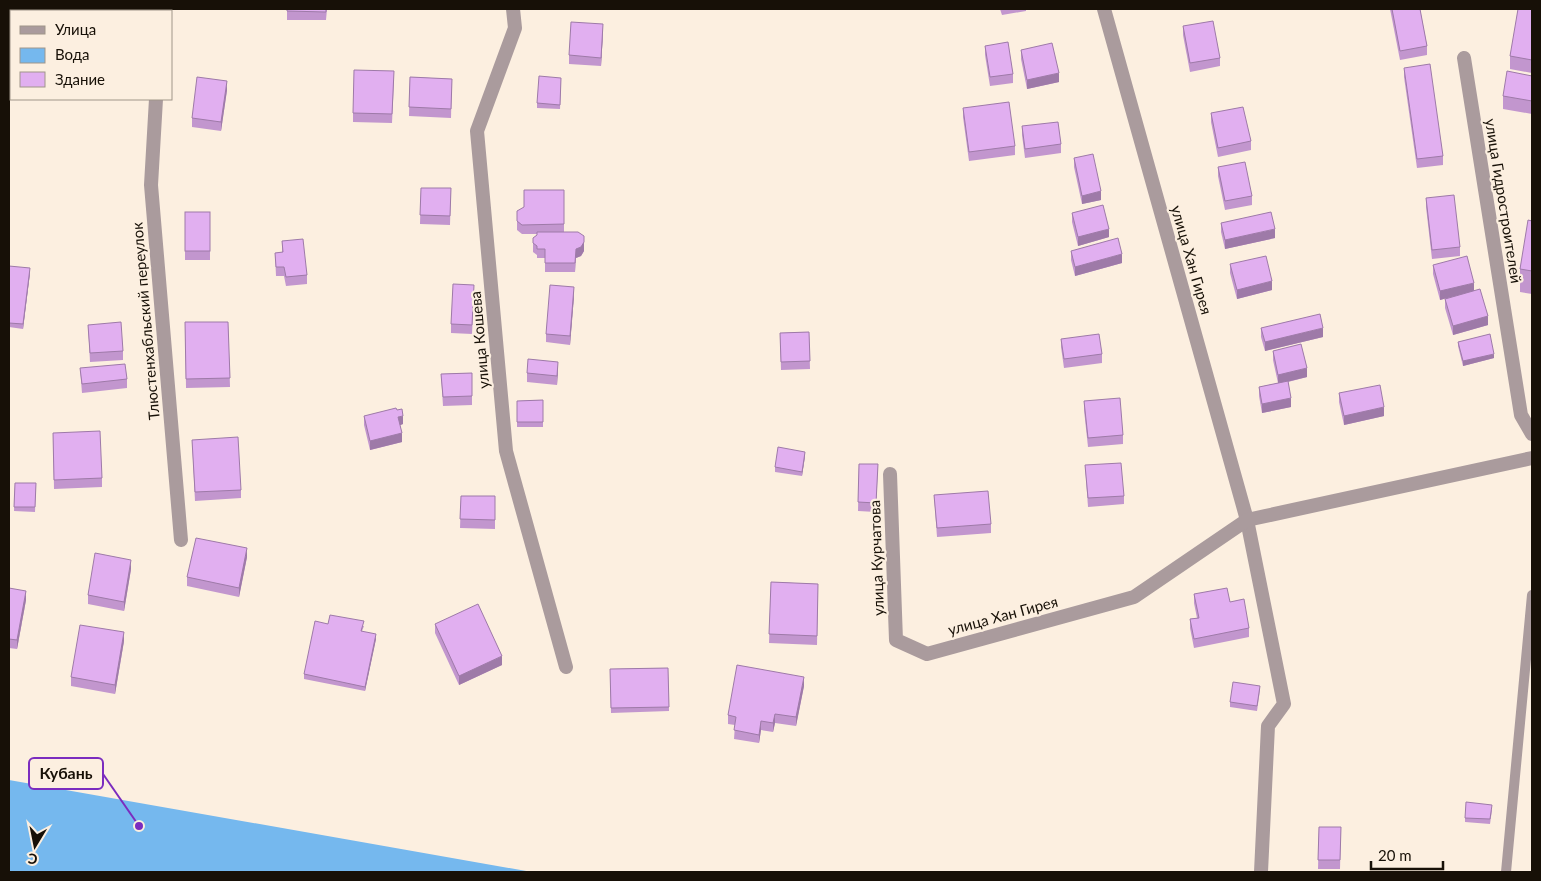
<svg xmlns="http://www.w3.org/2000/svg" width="1541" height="881" viewBox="0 0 1541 881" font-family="Lato,sans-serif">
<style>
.water{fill:#75b8ee}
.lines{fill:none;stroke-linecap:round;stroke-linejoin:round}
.service{stroke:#aa9b9d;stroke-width:10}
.minor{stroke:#aa9b9d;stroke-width:14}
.wall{fill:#c296ce}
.shaded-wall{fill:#9e7aa8}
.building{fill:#e1aff0;stroke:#9e7aa8}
.labels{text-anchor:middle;stroke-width:4.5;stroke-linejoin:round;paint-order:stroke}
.street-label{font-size:15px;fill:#171007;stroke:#fcefe0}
.leader{fill:none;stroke:#7b2cbf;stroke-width:2}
.callout-dot{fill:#7b2cbf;stroke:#fcefe0;stroke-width:2}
.callout{fill:#fcefe0;stroke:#7b2cbf;stroke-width:2}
.callout-label{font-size:16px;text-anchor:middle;font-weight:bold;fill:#171007}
</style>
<rect width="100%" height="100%" fill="#fcefe0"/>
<path class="water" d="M9 780 532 872H9Z"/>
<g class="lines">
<path class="service" d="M1506 872 1532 595"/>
<g class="minor">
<path d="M513 9 515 28 477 131 506 451 566 667"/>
<path d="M1104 9 1247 520 1284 704 1268 726 1261 872"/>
<path d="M162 11V9"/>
<path d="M1464 58 1521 415 1532 434"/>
<path d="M156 99 151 185 181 540"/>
<path d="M890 474 896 640 927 654 1134 597 1247 520 1532 458"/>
</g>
</g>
<g class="wall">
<path d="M287 9H327L326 20H287Z"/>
<path d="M1000 9H1026V11L1002 15Z"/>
<path d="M1390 9H1420L1427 46V55L1400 60Z"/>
<path d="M1532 9V73L1510 69V56Z"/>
<path d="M1183 26 1220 58V66L1190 72 1183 35Z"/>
<path d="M603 33 601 66 569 64V55Z"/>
<path d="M985 46 1013 74V83L990 86 985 55Z"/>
<path d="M1021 50 1059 82 1027 89 1021 59Z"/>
<path d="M1404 68 1443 156V165L1417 168 1404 77Z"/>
<path d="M1532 76V114L1503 109V96Z"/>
<path d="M410 77 452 79 451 118 409 116Z"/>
<path d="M561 78 560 109 537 108V103Z"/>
<path d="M394 80 392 123 353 122V113Z"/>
<path d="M227 90 221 131 192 127V118Z"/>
<path d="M963 108 1015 146V155L969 161 963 117Z"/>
<path d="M1211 113 1251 141V150L1218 157 1211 122Z"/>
<path d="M1022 126 1061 144V153L1025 158 1022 135Z"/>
<path d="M1074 158 1101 200 1082 204 1074 167Z"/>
<path d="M1218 167 1252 196V205L1225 210 1218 176Z"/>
<path d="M421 188H451L450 225 420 224Z"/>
<path d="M564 190V232L584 251 581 256 576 258 575 272H545V258H537V255L533 252V238L537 235V234H522L517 230V211Z"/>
<path d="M1426 198 1460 247V256L1432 259 1426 207Z"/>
<rect x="185" y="212" width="25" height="48"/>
<path d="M1072 213 1109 237 1078 246 1072 222Z"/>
<path d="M1532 221V294L1520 292V269Z"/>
<path d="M1221 223 1275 238 1225 249 1221 232Z"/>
<path d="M282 241 307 275V284L286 286 284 276H276L275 253 282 252Z"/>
<path d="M1071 251 1122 263 1075 276 1071 260Z"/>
<path d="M1230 264 1272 290 1237 299 1230 273Z"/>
<path d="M1433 265 1474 290 1488 325 1453 335 1445 308V299L1450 297 1440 300 1433 274Z"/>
<path d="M9 266 30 273 23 329 9 327Z"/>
<path d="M474 294 472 334 451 333V324Z"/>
<path d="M574 296 570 345 546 342V334Z"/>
<path d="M185 322H228L230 387 186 388Z"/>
<path d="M88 325 123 351V360L90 362Z"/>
<path d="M1261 328 1323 337 1265 351 1261 337Z"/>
<path d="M809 332 810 369 781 370 780 333Z"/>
<path d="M1061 339 1102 354V363L1064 368 1061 347Z"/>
<path d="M1458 342 1494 358 1463 366 1458 346Z"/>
<path d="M1273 351 1307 377 1288 382 1291 407 1262 413 1259 396V387L1278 383 1273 360Z"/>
<path d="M80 368 127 379V388L82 393Z"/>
<path d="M558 370 557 385 527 382V373Z"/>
<path d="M472 373V405L443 406 441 374Z"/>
<path d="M1339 393 1384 416 1344 425 1339 402Z"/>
<path d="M543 400V427H517V401Z"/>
<path d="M1084 401 1123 435V444L1088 447 1084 410Z"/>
<path d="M364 416 403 424 400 425 402 442 370 450 364 425Z"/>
<path d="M53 433 102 478V487L54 489Z"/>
<path d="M192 440 241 490V498L195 501Z"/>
<path d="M805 456 802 476 775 472V467Z"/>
<path d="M859 464H878L876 512 858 511Z"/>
<path d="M1085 465 1124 496V504L1088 507Z"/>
<path d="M15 483H36L35 512 14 511Z"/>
<path d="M934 495 991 524V533L937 537Z"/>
<path d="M461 496H495V529L460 528Z"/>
<path d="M247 557 239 597 187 586V577Z"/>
<path d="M131 569 124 611 88 604V595Z"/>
<path d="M771 582 818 584 817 645 769 643Z"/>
<path d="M9 588 26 600 17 649 9 648Z"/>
<path d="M1194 594 1230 602 1249 628V637L1194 648 1190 628V619L1197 618 1194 603Z"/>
<path d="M328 624 364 626 362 631 376 639 365 691 304 679V674Z"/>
<path d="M435 624 502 665 459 685 435 633Z"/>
<path d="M124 641 115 694 71 686V677Z"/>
<path d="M668 668 669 711 611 713 610 669Z"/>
<path d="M804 686 796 726 775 723 773 732 761 730 759 743 734 739 735 725 728 724V715Z"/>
<path d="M1260 690 1257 711 1230 707V702Z"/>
<path d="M1492 810 1490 824 1465 822V818Z"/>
<path d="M1319 827H1341L1340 869H1318Z"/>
</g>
<g class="shaded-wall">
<path d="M603 24V33L601 66V58Z"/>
<path d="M1059 73V82L1027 89V80Z"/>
<path d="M227 81V90L221 131V122Z"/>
<path d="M1101 191V200L1082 204V196Z"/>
<path d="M1109 229V237L1078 246V237Z"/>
<path d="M1275 229V238L1225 249V240Z"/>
<path d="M584 242V251L581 256 576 258 575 272 576 249Z"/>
<path d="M1122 254V263L1075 276V267Z"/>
<path d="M30 268V273L23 329V324Z"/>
<path d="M1272 281V290L1237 299V290Z"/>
<path d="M1474 283V291L1440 300V291Z"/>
<path d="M574 287V296L570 345V336Z"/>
<path d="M1488 316V325L1453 335V326Z"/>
<path d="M1323 328V337L1265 351V342Z"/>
<path d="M1494 354V358L1463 366V361Z"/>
<path d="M558 362V370L557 385V376Z"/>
<path d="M1307 368V377L1278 384V375Z"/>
<path d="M1291 398V407L1262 413V404Z"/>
<path d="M1384 407V416L1344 425V416Z"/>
<path d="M403 416V424L398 426V417Z"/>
<path d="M402 433V442L370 450V441Z"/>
<path d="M805 452V456L802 476V472Z"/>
<path d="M247 548V557L239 597V588Z"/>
<path d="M131 560V569L124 611V602Z"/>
<path d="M26 591V600L17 649V640Z"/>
<path d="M124 632V641L115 694V685Z"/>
<path d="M376 634V639L365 691V687Z"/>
<path d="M502 656V665L459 685V676Z"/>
<path d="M804 677V686L796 726V717Z"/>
<path d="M775 714V723L773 732V723Z"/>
<path d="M761 721V730L759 743V735Z"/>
</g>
<g class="building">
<rect x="128" y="9" width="13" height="2"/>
<path d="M287 9H326V12L287 11Z"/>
<path d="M1392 9H1420L1427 46 1400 51Z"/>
<path d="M1518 9H1532V60L1510 56Z"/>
<path d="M1213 21 1220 58 1190 63 1183 26Z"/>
<path d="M571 22 603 24 601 58 569 55Z"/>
<path d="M1008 42 1013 74 990 77 985 46Z"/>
<path d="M1052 43 1059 73 1027 80 1021 50Z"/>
<path d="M1430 64 1443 156 1417 159 1404 68Z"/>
<path d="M354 70 394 71 392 114 353 113Z"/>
<path d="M1507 71 1532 76V101L1503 96Z"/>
<path d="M539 76 561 78 560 105 537 103Z"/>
<path d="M197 77 227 81 221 122 192 118Z"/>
<path d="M410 77 452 79 451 109 409 107Z"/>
<path d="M1009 102 1015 146 969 152 963 108Z"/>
<path d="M1243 107 1251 141 1218 148 1211 113Z"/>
<path d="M1058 122 1061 144 1025 149 1022 126Z"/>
<path d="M1093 154 1101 191 1082 196 1074 158Z"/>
<path d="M1245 162 1252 196 1225 201 1218 167Z"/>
<path d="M421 188H451L450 216 420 215Z"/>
<path d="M524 190H564V224L522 225 517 221V211L524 207Z"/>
<path d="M1454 195 1460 247 1432 250 1426 198Z"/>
<path d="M1103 205 1109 229 1078 237 1072 213Z"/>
<rect x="185" y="212" width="25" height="39"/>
<path d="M1271 212 1275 229 1225 240 1221 223Z"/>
<path d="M1528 220 1532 221V271L1520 269Z"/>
<path d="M537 232H578L584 236V242L581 247 576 249 575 263H545V249H537V246L533 243V238L537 235Z"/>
<path d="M1118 238 1122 254 1075 267 1071 251Z"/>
<path d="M303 239 307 275 286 277 284 267H276L275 253 283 252 282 241Z"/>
<path d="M1266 256 1272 281 1237 290 1230 264Z"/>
<path d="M1467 256 1474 283 1440 291 1433 265Z"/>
<path d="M9 266 30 268 23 324 9 323Z"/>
<path d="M453 284 474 285 472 325 451 324Z"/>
<path d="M550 285 574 287 570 336 546 334Z"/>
<path d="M1480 289 1488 316 1453 326 1445 299Z"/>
<path d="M1320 314 1323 328 1265 342 1261 328Z"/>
<path d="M121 322 123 351 90 353 88 325Z"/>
<path d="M185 322H228L230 378 186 379Z"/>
<path d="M809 332 810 361 781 362 780 333Z"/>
<path d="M1099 334 1102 354 1064 359 1061 339Z"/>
<path d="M1490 334 1494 354 1463 361 1458 342Z"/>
<path d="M1301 344 1307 368 1278 375 1273 351Z"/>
<path d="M528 359 558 362 557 376 527 373Z"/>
<path d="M125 364 127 379 82 384 80 368Z"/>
<path d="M472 373V396L443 397 441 374Z"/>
<path d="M1288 381 1291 398 1262 404 1259 387Z"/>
<path d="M1380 385 1384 407 1344 416 1339 393Z"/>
<path d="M1120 398 1123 435 1088 438 1084 401Z"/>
<path d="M543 400V422H517V401Z"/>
<path d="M396 408 397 410 402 409 403 416 398 417 402 433 370 441 364 416Z"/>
<path d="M100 431 102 478 54 480 53 433Z"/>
<path d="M238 437 241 490 195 492 192 440Z"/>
<path d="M778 447 805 452 802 472 775 467Z"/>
<path d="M1121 463 1124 496 1088 498 1085 465Z"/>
<path d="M859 464H878L876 503 858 502Z"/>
<path d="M15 483H36L35 507H14Z"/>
<path d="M988 491 991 524 937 528 934 495Z"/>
<path d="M461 496H495V520L460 519Z"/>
<path d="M196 538 247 548 239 588 187 577Z"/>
<path d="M95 553 131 560 124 602 88 595Z"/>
<path d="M771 582 818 584 817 636 769 634Z"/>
<path d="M9 588 26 591 17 640 9 639Z"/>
<path d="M1227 588 1230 602 1244 599 1249 628 1194 639 1190 619 1199 618 1194 594Z"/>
<path d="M478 604 502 656 459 676 435 624Z"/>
<path d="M330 615 364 621 361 631 376 634 365 687 304 674 315 621 328 624Z"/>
<path d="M80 625 124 632 115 685 71 677Z"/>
<path d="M737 665 804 677 796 717 775 714 773 723 761 721 759 735 734 730 736 717 728 715Z"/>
<path d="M668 668 669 707 611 708 610 669Z"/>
<path d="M1233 682 1260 686 1257 706 1230 702Z"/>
<path d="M1466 802 1492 805 1490 819 1465 818Z"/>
<path d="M1319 827H1341L1340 860H1318Z"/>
</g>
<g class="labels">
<g class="street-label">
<text transform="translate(1503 201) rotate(81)" y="5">улица Гидростроителей</text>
<text transform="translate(1191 260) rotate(74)" y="5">улица Хан Гирея</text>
<text transform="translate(146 321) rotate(-95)" y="5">Тлюстенхабльский переулок</text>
<text transform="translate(480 340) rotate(-95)" y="5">улица Кошева</text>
<text transform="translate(877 558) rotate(-92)" y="5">улица Курчатова</text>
<text transform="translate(1003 616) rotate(-15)" y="5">улица Хан Гирея</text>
</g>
</g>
<path class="leader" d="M139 826L103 774"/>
<circle class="callout-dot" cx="139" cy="826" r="5"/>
<rect class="callout" x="29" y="758" width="74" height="31" rx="5"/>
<g class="callout-label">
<text x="66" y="779">Кубань</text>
</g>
<rect width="1541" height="881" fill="none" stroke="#171007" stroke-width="20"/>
<rect x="10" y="10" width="162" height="90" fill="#fcefe0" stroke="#a09689"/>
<rect x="20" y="26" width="25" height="8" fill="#aa9b9d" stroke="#a09689"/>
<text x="55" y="35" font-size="15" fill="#171007">Улица</text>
<rect x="20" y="48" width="25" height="15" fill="#75b8ee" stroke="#a09689"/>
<text x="55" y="60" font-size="15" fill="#171007">Вода</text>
<rect x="20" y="72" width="25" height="15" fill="#e1aff0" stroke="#a09689"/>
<text x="55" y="85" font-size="15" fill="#171007">Здание</text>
<g transform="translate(35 846) rotate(190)" stroke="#fcefe0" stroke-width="4" paint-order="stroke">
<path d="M0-4L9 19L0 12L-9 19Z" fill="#171007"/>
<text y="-8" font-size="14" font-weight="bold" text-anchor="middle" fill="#171007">С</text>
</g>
<path d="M1371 861v8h72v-8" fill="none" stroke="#171007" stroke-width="2.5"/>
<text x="1378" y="861" font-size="15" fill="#171007" stroke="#fcefe0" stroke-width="4" paint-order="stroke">20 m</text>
</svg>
